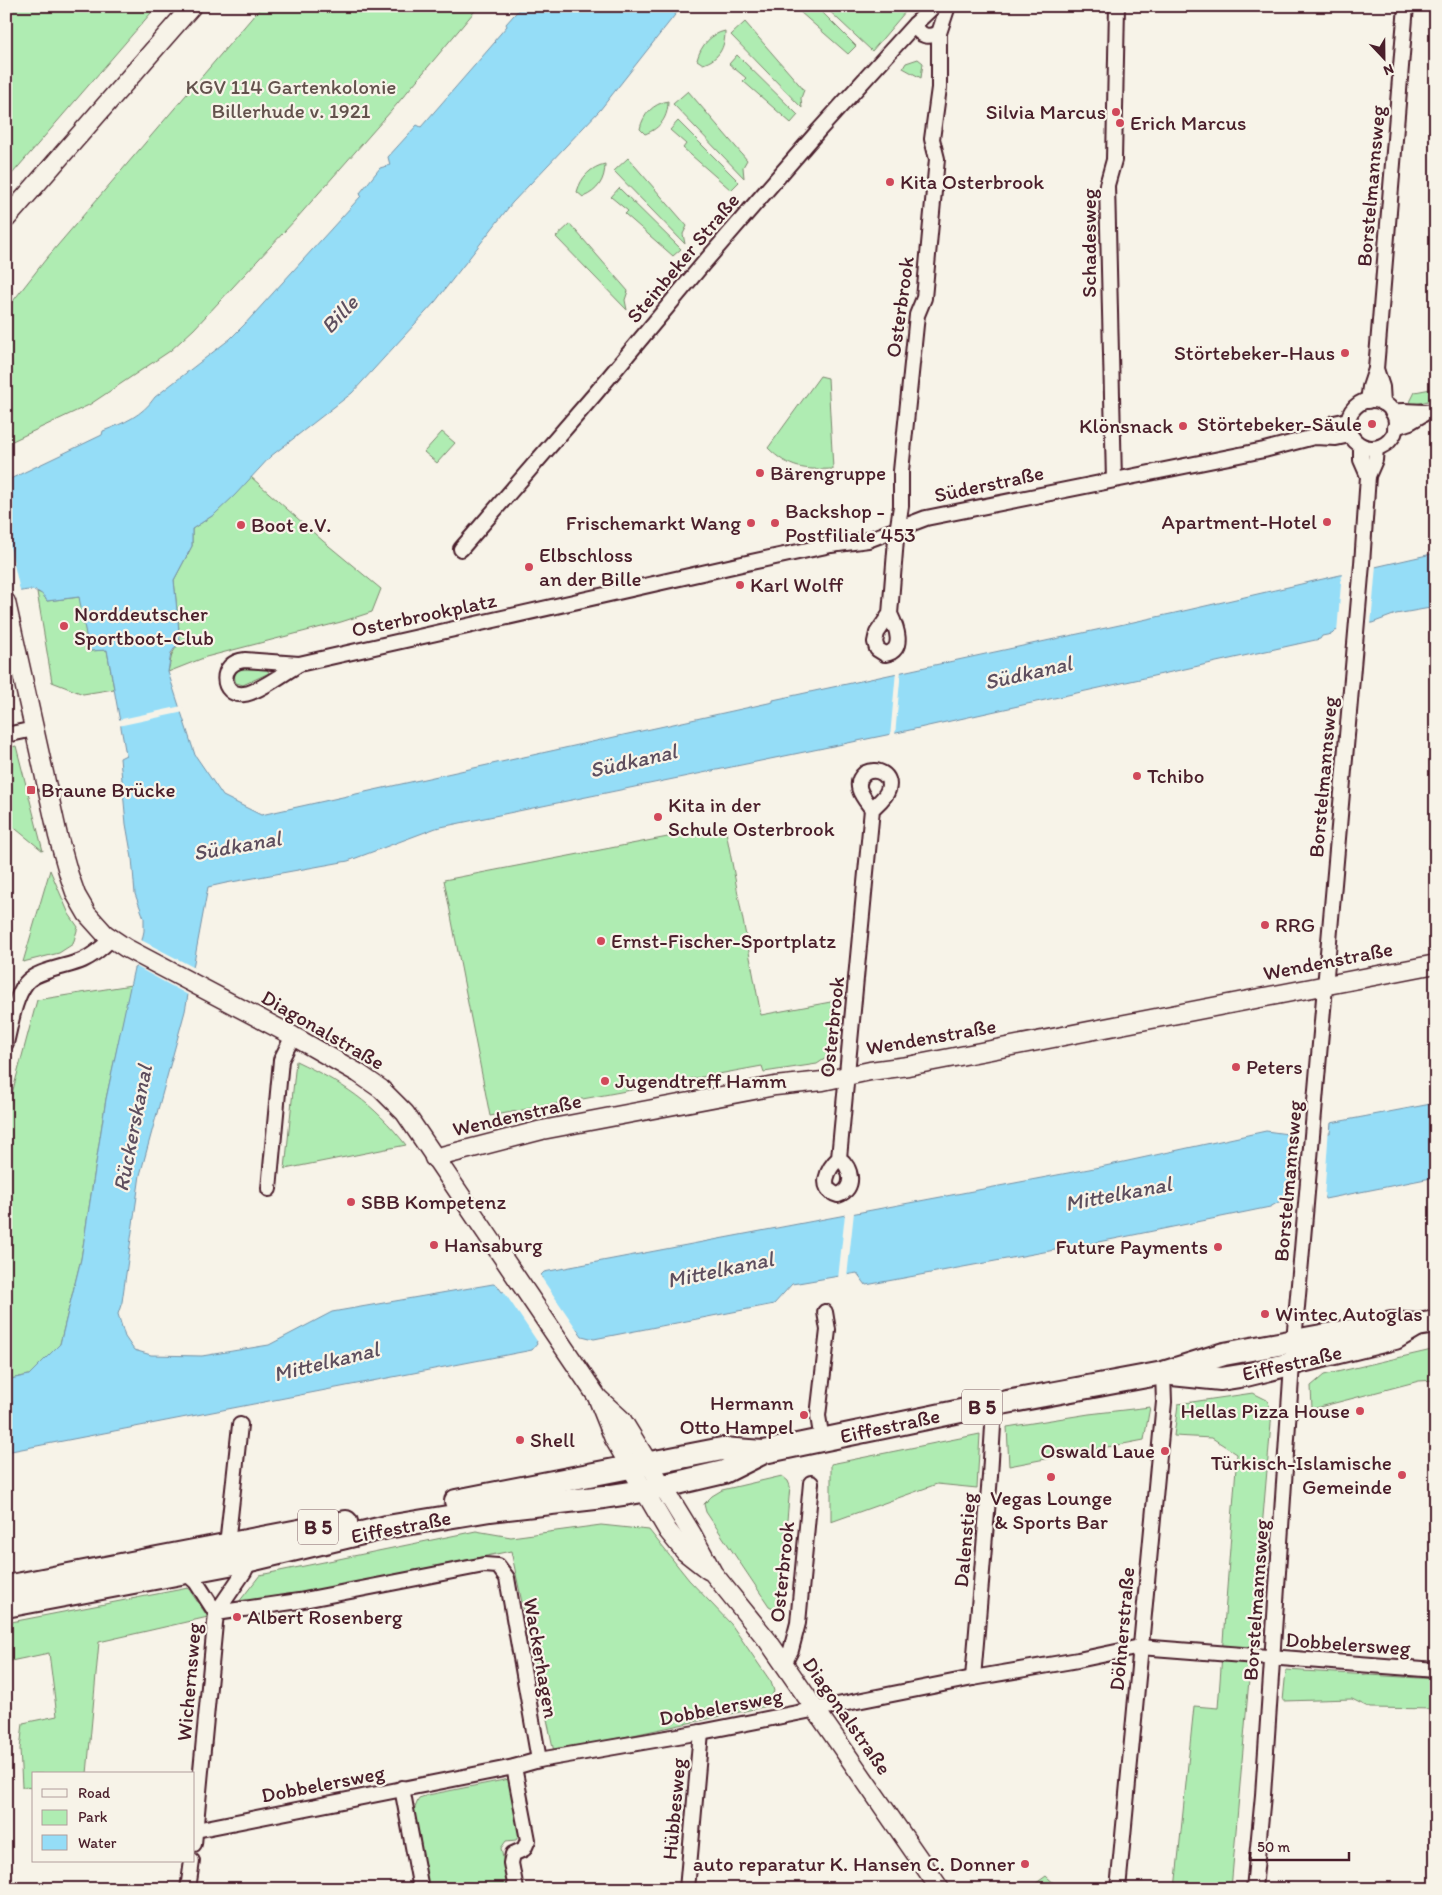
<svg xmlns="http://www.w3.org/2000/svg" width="1442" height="1895" viewBox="0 0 1442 1895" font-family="Itim,sans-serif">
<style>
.green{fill:#afecb2;stroke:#7c866e}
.water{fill:#95ddf7;stroke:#7791a5}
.pier{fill:#f7f3e8}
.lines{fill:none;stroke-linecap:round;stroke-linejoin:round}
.minor-casing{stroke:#4a1f2b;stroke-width:18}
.tertiary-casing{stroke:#4a1f2b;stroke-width:21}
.primary-casing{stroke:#4a1f2b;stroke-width:26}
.minor{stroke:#f7f3e8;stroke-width:14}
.tertiary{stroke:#f7f3e8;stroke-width:18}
.primary{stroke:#f7f3e8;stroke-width:22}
.poi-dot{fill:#d1495b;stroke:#f7f3e8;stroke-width:2}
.labels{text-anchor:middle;stroke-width:4.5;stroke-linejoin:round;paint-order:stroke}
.shield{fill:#f7f3e8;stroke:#7e5f64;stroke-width:1}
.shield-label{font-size:20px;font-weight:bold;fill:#4a1f2b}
.park-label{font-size:21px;fill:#63524d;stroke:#f7f3e8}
.poi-label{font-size:21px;fill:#4a1f2b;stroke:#f7f3e8;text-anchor:start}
.street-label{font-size:21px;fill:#4a1f2b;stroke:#f7f3e8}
.water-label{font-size:22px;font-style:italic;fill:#5d4e5e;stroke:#f7f3e8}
</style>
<rect width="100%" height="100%" fill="#f7f3e8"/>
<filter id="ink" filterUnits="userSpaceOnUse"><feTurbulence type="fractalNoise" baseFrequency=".02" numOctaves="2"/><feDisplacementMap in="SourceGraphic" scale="10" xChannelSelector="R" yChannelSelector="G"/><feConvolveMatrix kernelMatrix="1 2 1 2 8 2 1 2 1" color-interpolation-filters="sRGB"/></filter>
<g filter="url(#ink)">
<g class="green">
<path d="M6 6H157L6 181Z"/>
<path d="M262 6H479L392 110 296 219 194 329 170 351 89 405 6 444V310L46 259Z"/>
<path d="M800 6H816L856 46 848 54 800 12 803 9Z"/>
<path d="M824 6H906V11L872 51Z"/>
<path d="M745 22 804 90 801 98 802 108 731 35Z"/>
<path d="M725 31C725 48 719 59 703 64L697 60C701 45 711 34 725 31Z"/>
<path d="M737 55 798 115 791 123 743 81 746 78 729 64Z"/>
<path d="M918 59 923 63 921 78 903 68 906 63Z"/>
<path d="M688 91 747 160 743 167 744 178 673 104Z"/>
<path d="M668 101C668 117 661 128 645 134L640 129C643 114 653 104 668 101Z"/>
<path d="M678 121 739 182 731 190 683 148 686 144 670 130Z"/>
<path d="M628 158 687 226 683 234 685 244 614 171Z"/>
<path d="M605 164C605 180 598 191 583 197L577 192C581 177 591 167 605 164Z"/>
<path d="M619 188 681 249 673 256 625 214 628 211 611 197Z"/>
<path d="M570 224 628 291 625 300 627 310 556 237Z"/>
<path d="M820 376 828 378 833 469C805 470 789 469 768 448Z"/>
<path d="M1436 388V399L1416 404H1409L1415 392Z"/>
<path d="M442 432 455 443 437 463 424 452Z"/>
<path d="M251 477 323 541 381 589 372 612 341 622 206 657 168 672 172 654 180 641 174 580 192 546V529L215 514Z"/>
<path d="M37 592 43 594 47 601 80 597 89 651 107 650 114 689 83 694 52 682Z"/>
<path d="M241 669H267L269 673 243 685 236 683C233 676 235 671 241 669Z"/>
<path d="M16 746 43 851 6 821V748Z"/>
<path d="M725 826 761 1015 836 1001 832 1054 817 1064 764 1072 762 1066 490 1116 444 880Z"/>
<path d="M50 870 69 914 78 927 73 944 59 953 23 962Z"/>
<path d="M131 985 106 1099 81 1259 60 1344 29 1375 6 1380V1116L37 1000Z"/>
<path d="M296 1061C344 1084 372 1102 406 1145L285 1169Z"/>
<path d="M1436 1349V1380L1419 1381 1312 1409 1311 1386 1324 1375Z"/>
<path d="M1253 1393 1267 1400 1272 1412 1231 1889H1175L1194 1706 1218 1708 1237 1454 1212 1438 1174 1436 1178 1404Z"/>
<path d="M1150 1407 1144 1440 1009 1466 1007 1427 1089 1414Z"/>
<path d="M980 1434 977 1488 937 1484 831 1522V1464Z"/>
<path d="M782 1476 788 1481 790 1486 780 1601 775 1609 769 1606 706 1512 704 1504 712 1496 722 1490Z"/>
<path d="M601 1525 649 1530 689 1580 731 1624 771 1682 774 1691 768 1706 554 1752 511 1551 235 1607 260 1575 476 1531 511 1537Z"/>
<path d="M188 1588 208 1617 99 1642 87 1774H34V1788L22 1787 20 1749 23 1723 57 1716 49 1653 6 1662V1623Z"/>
<path d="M1286 1670 1436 1679V1709L1370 1708 1352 1699 1283 1701Z"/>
<path d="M509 1779 519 1835 516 1840 506 1841 501 1848 509 1889H429L414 1810 419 1798 428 1795Z"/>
<path d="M1046 1876 1060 1889H1028Z"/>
</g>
<path class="water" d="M522 6H682L600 110 512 203 435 302 352 393 271 456 235 495 215 514 192 529V546L174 580 180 641 171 653 168 672 195 755 223 796 261 815 773 702V700L1175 613 1436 553V607L1396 614 1372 623 1335 631 1332 634 1322 636 1320 639 901 732 436 828 348 861 226 883 208 887 185 1011 140 1175 122 1302 118 1314 125 1337 134 1350 151 1355 202 1356 269 1345 332 1312 493 1284 497 1285 502 1292 542 1278 541 1275 544 1272 1105 1166 1266 1131 1295 1135 1330 1133 1331 1123 1436 1103V1177L1325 1199 1323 1194 1288 1193 1284 1199 1270 1207 1114 1239 866 1285 857 1273 792 1284 774 1304 594 1339 582 1336 577 1329 536 1342 537 1344 532 1350 6 1452V1380L29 1375 60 1344 81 1259 106 1099 134 968 136 967 144 931V918L135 894 132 858 126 824 120 758 126 755 107 650 89 651 79 597 47 601C38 584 22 591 6 595V481L102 435 103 431C124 423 142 416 155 397L230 339 244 325 361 196 360 193 380 168 390 165 388 157 417 125 421 127 495 42 494 41 507 26 506 24Z"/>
<g class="pier">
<path d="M6 529 21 595 6 597Z"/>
<path d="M1376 565 1371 625 1337 632 1342 572Z"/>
<path d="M901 670 895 736 890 737 896 671Z"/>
<path d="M182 706 184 712 118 726 117 720Z"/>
<path d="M141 940 195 968 190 996 135 966Z"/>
<path d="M1329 1126 1324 1200 1321 1197 1291 1196 1296 1133 1328 1131Z"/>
<path d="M854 1212 847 1277 838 1279 845 1214Z"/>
<path d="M541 1277 578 1331 539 1344 502 1289Z"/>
</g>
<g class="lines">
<g class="minor-casing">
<g id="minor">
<path d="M915 24C920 37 928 38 939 33"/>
<path d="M1376 369 1382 387 1383 403"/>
<circle cx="1372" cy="424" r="24"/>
<path d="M1368 401 1370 387 1376 369 1406 6"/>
<path d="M1392 412C1408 409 1420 414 1436 411"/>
<path d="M1395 427 1410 422 1425 413"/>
<path d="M1314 437 1334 423 1348 420"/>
<path d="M1361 446V460L1368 476"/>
<path d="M1114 480 1107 185 1114 160 1117 6"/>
<path d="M461 549 595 394 703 264 819 130 915 24 934 6"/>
<path d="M890 614C896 626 906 651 885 654L877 649 875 642 877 633 890 614 896 539 901 506V471L917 315 924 298 937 159 932 139 939 88V33L948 6"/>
<path d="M245 660 299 664C286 672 257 693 244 694 220 697 218 662 245 660Z"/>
<path d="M299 664 742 564 831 545 868 540 926 518 1264 450 1314 437 1336 438 1350 435"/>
<path d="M6 735 34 729"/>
<path d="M6 1043C11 1024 14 999 26 983 36 970 68 967 83 960 94 955 103 947 111 939"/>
<path d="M839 1158C852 1168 856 1189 838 1195 817 1189 828 1168 839 1158L872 809C877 804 886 797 888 790 893 775 877 767 865 773 851 785 864 798 872 809"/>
<path d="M269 1189 281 1060 293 1036"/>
<path d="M822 1440 818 1416 828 1330 825 1312"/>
<path d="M227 1545 240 1425"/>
<path d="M183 1570 196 1582 216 1613"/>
<path d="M216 1613 299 1601 484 1565 498 1566 507 1578 539 1760"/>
<path d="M784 1664 791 1650 798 1623 811 1483"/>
<path d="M973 1678 990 1476 993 1426 991 1405"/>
<path d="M514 1767 528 1840 524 1849 513 1854 511 1863 516 1889"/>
<path d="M402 1788 421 1889"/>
<path d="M196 1830 514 1767 539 1760 701 1732 973 1678 1078 1660 1140 1647 1436 1670"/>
<path d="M194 1844 216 1613 244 1572 250 1560"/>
<path d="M188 1889 192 1861"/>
<path d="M687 1889 701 1732"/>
<path d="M1118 1889 1164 1402 1163 1373"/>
<path d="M1254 1889 1263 1795 1292 1364 1362 564 1368 476 1375 460 1376 448"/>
</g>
</g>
<g class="tertiary-casing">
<g id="tertiary">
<path d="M6 219 192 6"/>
<path d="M6 602 58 836 69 875 76 895 87 914 105 934 126 948 293 1036 358 1073 381 1089 405 1113 598 1398 622 1420 692 1534 713 1573 768 1641 940 1889"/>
<path d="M434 1158 542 1130 775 1086 823 1081 870 1071 908 1066 1436 964"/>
<path d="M598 1399 614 1439 668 1531 685 1552 708 1570"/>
</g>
</g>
<g class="primary-casing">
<g id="primary">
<path d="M1172 1374 1221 1379 1246 1375 1395 1338 1417 1325"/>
<path d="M456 1501 722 1449 763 1452"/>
<path d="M6 1587 346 1522"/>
<path d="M6 1606 250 1560 387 1527 490 1510 604 1497 643 1491 724 1472 764 1452 802 1444 980 1407 1163 1373 1224 1354 1392 1323 1417 1325 1436 1322"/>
</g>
</g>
<use href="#minor" class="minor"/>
<use href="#tertiary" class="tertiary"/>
<use href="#primary" class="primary"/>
</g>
</g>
<g class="poi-dot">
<circle cx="1116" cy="112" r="5"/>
<circle cx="1120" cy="123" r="5"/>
<circle cx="890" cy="182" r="5"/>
<circle cx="1345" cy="353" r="5"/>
<circle cx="1372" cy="424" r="5"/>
<circle cx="1183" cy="426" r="5"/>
<circle cx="760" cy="473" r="5"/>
<circle cx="1327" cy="522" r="5"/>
<circle cx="751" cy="523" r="5"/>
<circle cx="775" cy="523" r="5"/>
<circle cx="241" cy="525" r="5"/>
<circle cx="529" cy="567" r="5"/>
<circle cx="740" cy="585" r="5"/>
<circle cx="64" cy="626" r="5"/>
<circle cx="1137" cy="776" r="5"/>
<rect x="26" y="785" width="10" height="10" rx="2.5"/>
<circle cx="658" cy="817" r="5"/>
<circle cx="1265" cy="925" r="5"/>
<circle cx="601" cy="941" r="5"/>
<circle cx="1236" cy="1067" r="5"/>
<circle cx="605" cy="1081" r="5"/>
<circle cx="351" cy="1202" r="5"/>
<circle cx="434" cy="1245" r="5"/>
<circle cx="1218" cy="1247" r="5"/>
<circle cx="1265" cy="1314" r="5"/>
<circle cx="1360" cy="1411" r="5"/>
<circle cx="804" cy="1415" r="5"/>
<circle cx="520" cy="1440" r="5"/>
<circle cx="1165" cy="1451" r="5"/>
<circle cx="1402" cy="1475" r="5"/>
<circle cx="1051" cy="1477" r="5"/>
<circle cx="237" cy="1617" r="5"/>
<circle cx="1025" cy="1864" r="5"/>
</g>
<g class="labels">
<g class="shield">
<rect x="962" y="1389.5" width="40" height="35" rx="4"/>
<rect x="298" y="1509.5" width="40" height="35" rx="4"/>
</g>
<g class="shield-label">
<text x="982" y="1414">B 5</text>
<text x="318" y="1534">B 5</text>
</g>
<g class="park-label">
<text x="291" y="94">KGV 114 Gartenkolonie<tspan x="291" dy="24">Billerhude v. 1921</tspan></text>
</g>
<g class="poi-label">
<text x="1106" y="119" text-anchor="end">Silvia Marcus</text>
<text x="1130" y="130">Erich Marcus</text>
<text x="900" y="189">Kita Osterbrook</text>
<text x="1335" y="360" text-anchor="end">Störtebeker-Haus</text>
<text x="1362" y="431" text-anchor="end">Störtebeker-Säule</text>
<text x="1173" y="433" text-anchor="end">Klönsnack</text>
<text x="770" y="480">Bärengruppe</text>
<text x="785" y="518">Backshop -<tspan x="785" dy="24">Postfiliale 453</tspan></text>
<text x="1317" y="529" text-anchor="end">Apartment-Hotel</text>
<text x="741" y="530" text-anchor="end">Frischemarkt Wang</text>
<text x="251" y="532">Boot e.V.</text>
<text x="539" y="562">Elbschloss<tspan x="539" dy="24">an der Bille</tspan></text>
<text x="750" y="592">Karl Wolff</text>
<text x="74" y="621">Norddeutscher<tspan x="74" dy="24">Sportboot-Club</tspan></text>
<text x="1147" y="783">Tchibo</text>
<text x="41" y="797">Braune Brücke</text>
<text x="668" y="812">Kita in der<tspan x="668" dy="24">Schule Osterbrook</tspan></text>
<text x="1275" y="932">RRG</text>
<text x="611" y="948">Ernst-Fischer-Sportplatz</text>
<text x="1246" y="1074">Peters</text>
<text x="615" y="1088">Jugendtreff Hamm</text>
<text x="361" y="1209">SBB Kompetenz</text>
<text x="444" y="1252">Hansaburg</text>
<text x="1208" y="1254" text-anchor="end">Future Payments</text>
<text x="1275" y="1321">Wintec Autoglas</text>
<text x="794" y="1410" text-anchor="end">Hermann<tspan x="794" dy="24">Otto Hampel</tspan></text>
<text x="1350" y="1418" text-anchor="end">Hellas Pizza House</text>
<text x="530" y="1447">Shell</text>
<text x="1155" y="1458" text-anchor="end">Oswald Laue</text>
<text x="1392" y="1470" text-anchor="end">Türkisch-Islamische<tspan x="1392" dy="24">Gemeinde</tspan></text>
<text x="1051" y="1505" text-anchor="middle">Vegas Lounge<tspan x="1051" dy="24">&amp; Sports Bar</tspan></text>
<text x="247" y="1624">Albert Rosenberg</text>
<text x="1015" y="1871" text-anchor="end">auto reparatur K. Hansen C. Donner</text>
</g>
<g class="street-label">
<text transform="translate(1371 186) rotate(-85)" y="7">Borstelmannsweg</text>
<text transform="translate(1089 243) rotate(-90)" y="7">Schadesweg</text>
<text transform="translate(683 258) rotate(-50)" y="7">Steinbeker Straße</text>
<text transform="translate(900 307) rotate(-82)" y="7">Osterbrook</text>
<text transform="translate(989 484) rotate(-12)" y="7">Süderstraße</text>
<text transform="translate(424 615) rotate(-12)" y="7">Osterbrookplatz</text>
<text transform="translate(1323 777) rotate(-85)" y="7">Borstelmannsweg</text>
<text transform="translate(1328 961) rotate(-11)" y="7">Wendenstraße</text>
<text transform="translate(832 1027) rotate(-84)" y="7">Osterbrook</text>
<text transform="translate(323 1030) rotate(30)" y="7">Diagonalstraße</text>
<text transform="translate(931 1037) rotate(-10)" y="7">Wendenstraße</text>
<text transform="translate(517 1115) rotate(-13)" y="7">Wendenstraße</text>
<text transform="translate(1288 1181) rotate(-85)" y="7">Borstelmannsweg</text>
<text transform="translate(1292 1363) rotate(-13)" y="7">Eiffestraße</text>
<text transform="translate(890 1426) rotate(-12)" y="7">Eiffestraße</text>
<text transform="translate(401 1527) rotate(-11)" y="7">Eiffestraße</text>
<text transform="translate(965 1540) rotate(-85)" y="7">Dalenstieg</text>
<text transform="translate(782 1572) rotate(-84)" y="7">Osterbrook</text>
<text transform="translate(1256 1600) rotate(-86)" y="7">Borstelmannsweg</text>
<text transform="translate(1122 1629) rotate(-85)" y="7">Döhnerstraße</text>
<text transform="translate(1348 1644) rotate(4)" y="7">Dobbelersweg</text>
<text transform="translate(541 1658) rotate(80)" y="7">Wackerhagen</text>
<text transform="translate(189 1682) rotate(-85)" y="7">Wichernsweg</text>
<text transform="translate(721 1707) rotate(-11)" y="7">Dobbelersweg</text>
<text transform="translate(847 1716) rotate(55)" y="7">Diagonalstraße</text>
<text transform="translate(323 1784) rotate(-11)" y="7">Dobbelersweg</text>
<text transform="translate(674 1809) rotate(-85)" y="7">Hübbesweg</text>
</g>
<g class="water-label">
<text transform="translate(339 314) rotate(-47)" y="8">Bille</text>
<text transform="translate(1028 672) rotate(-13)" y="8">Südkanal</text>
<text transform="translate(633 760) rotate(-13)" y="8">Südkanal</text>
<text transform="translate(237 845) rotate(-10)" y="8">Südkanal</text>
<text transform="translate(132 1128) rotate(-79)" y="8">Rückerskanal</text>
<text transform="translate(1118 1193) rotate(-11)" y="8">Mittelkanal</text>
<text transform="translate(720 1269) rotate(-12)" y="8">Mittelkanal</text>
<text transform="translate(326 1361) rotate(-14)" y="8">Mittelkanal</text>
</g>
</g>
<rect width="1442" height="1895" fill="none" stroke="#f7f3e8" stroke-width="25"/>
<rect x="12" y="12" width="1417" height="1870" fill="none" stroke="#4a1f2b" stroke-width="2" filter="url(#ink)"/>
<rect x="32" y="1772" width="162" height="90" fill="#f7f3e8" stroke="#b29e9c"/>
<rect x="42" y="1789" width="25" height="8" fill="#f7f3e8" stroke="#b29e9c"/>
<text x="78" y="1798" font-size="15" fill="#4a1f2b">Road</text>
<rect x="42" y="1810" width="25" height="15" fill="#afecb2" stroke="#b29e9c"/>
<text x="78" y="1822" font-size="15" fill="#4a1f2b">Park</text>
<rect x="42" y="1835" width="25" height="15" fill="#95ddf7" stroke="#b29e9c"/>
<text x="78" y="1848" font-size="15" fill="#4a1f2b">Water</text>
<g transform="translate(1384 58) rotate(158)" stroke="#f7f3e8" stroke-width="4" paint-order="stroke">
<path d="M0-4L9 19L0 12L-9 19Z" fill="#4a1f2b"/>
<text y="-8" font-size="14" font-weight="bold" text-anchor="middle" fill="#4a1f2b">N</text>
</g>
<path d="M1250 1852v8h99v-8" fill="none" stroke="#4a1f2b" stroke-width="2.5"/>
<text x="1257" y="1852" font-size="15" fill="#4a1f2b" stroke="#f7f3e8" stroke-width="4" paint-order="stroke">50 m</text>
</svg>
